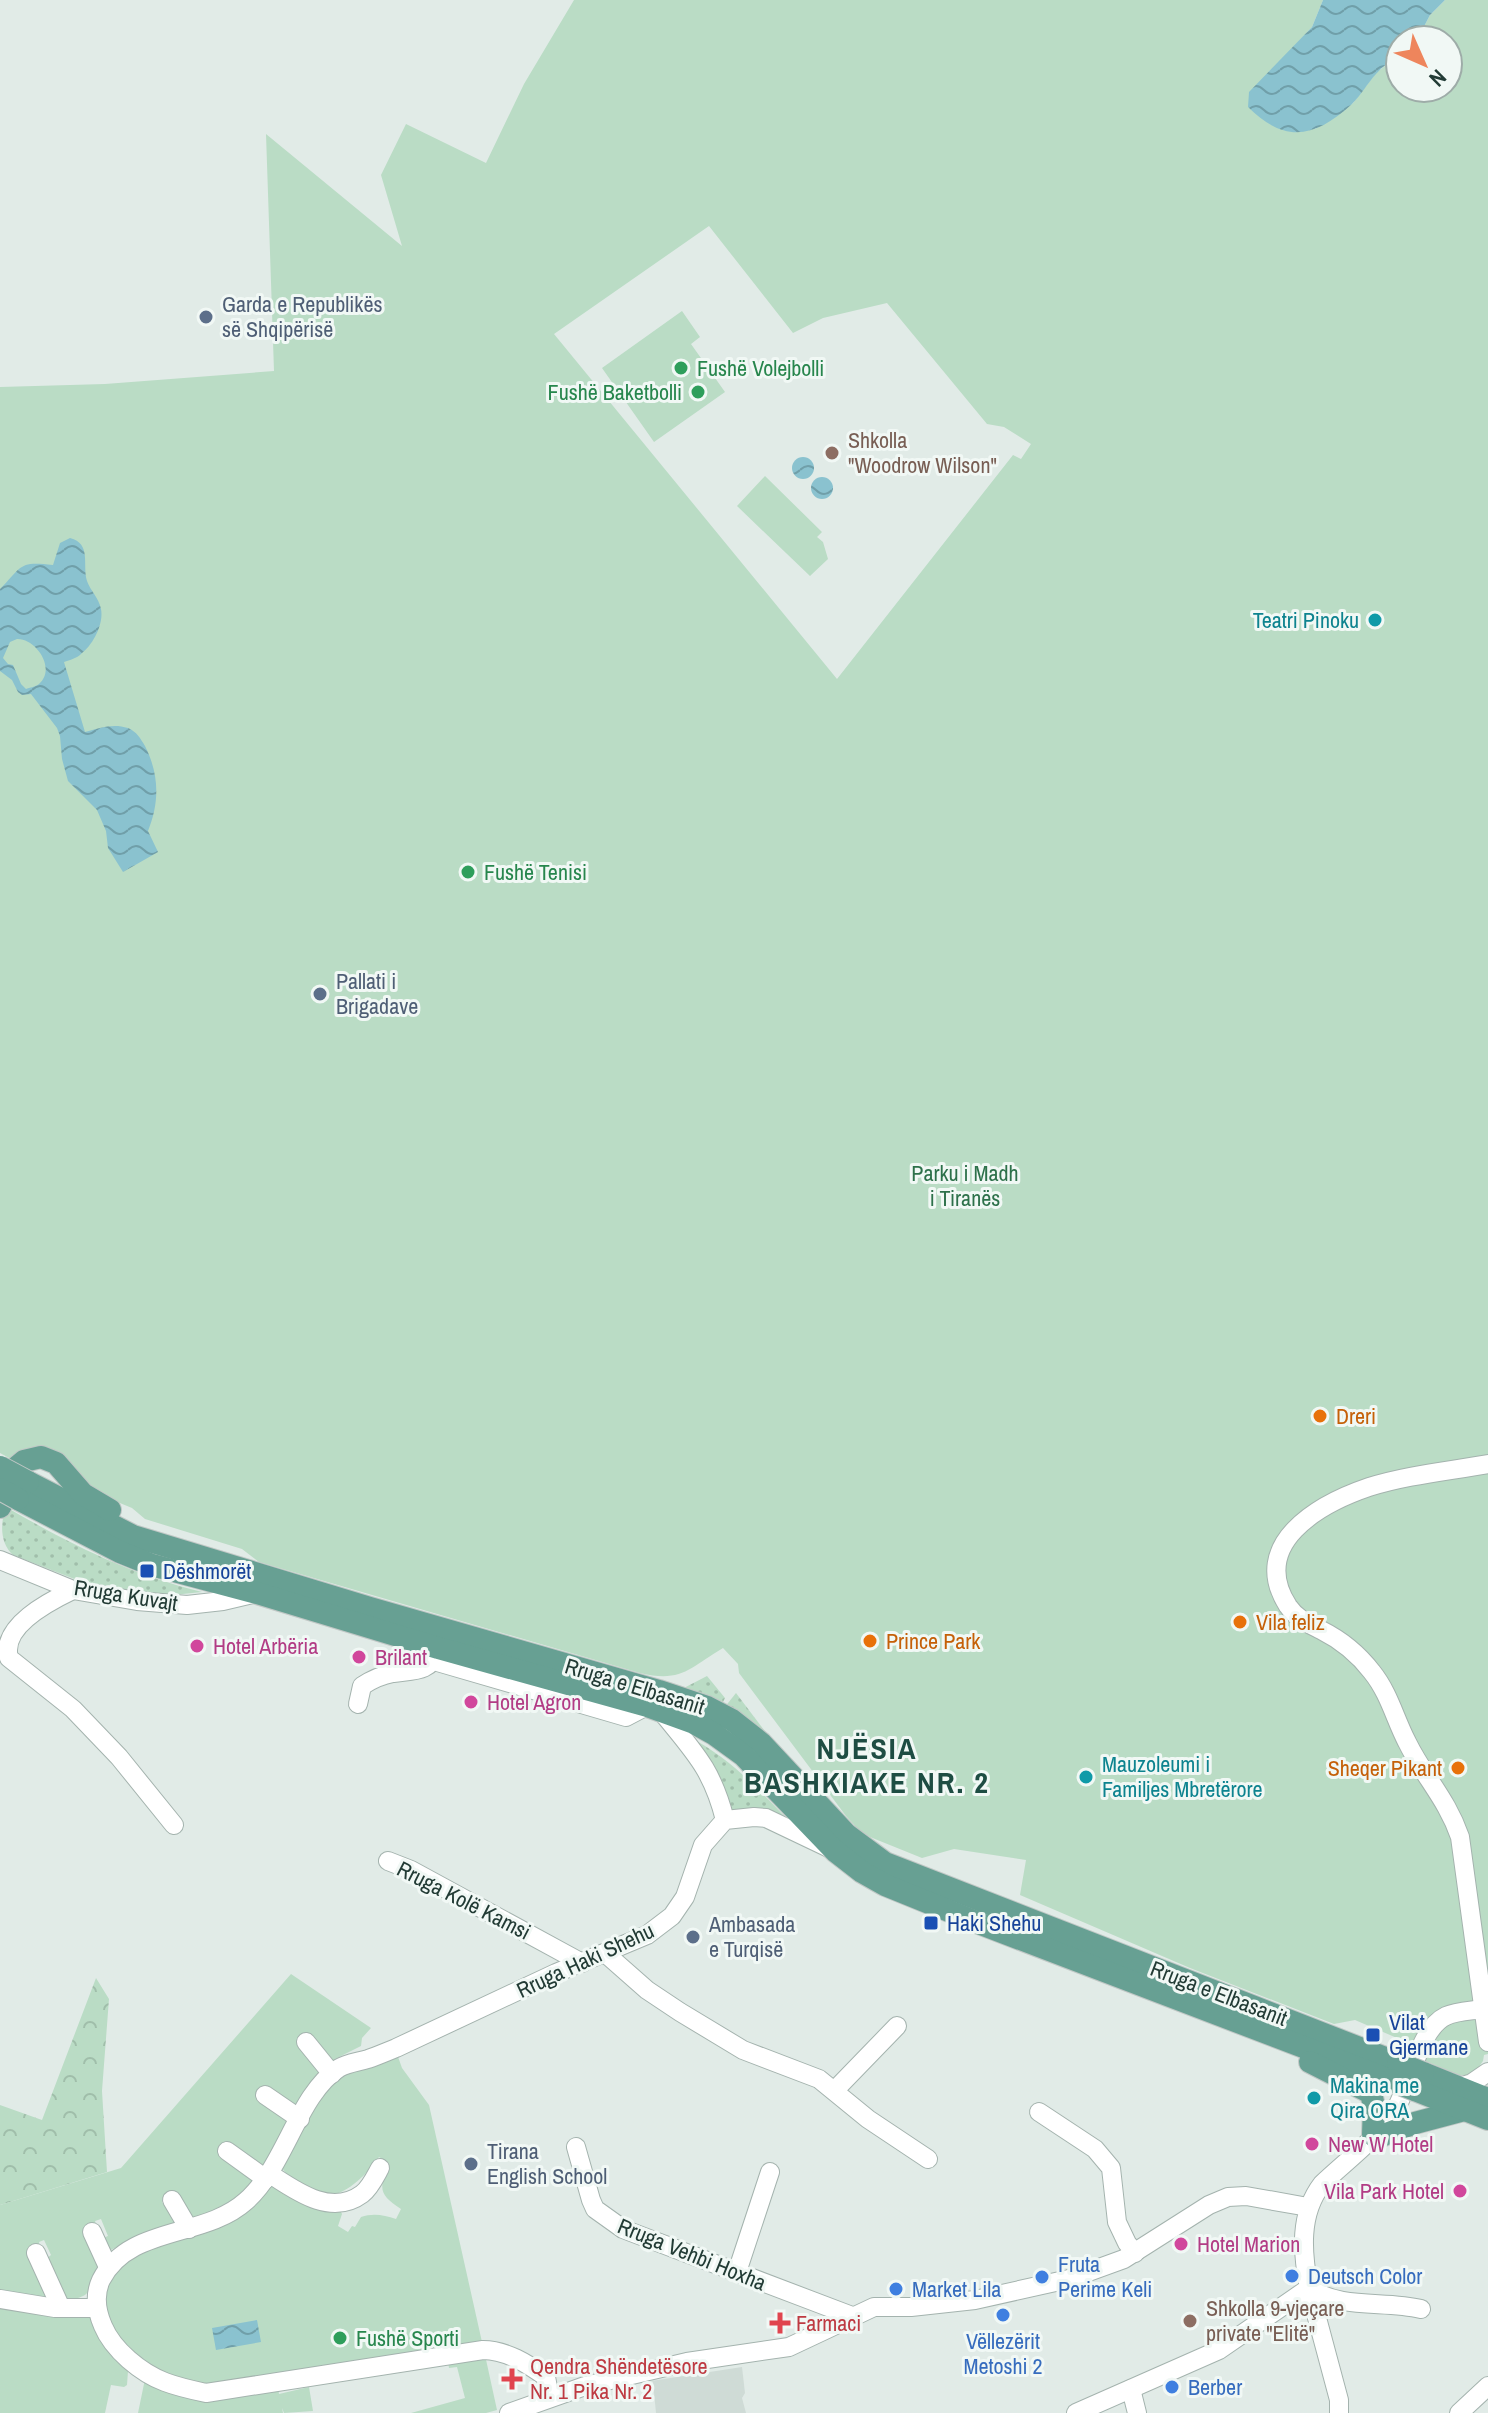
<svg xmlns="http://www.w3.org/2000/svg" width="1488" height="2413" viewBox="0 0 1488 2413" font-family="'Archivo Narrow',sans-serif">
<style>
.built{fill:#cfdbd6}
.grass{fill:url(#grass-dots)}
.forest{fill:url(#forest-crowns)}
.green{fill:#badcc5;fill-rule:evenodd}
.water{fill:url(#water-waves);fill-rule:evenodd}
.lines{fill:none;stroke-linecap:round;stroke-linejoin:round}
.minor-casing{stroke:#a4b3ae;stroke-width:20}
.major-casing{stroke:#c1c8c6;stroke-width:24}
.minor{stroke:#fff;stroke-width:18}
.major{stroke:#67a093;stroke-width:22}
.major-bridge-casing{stroke:#c1c8c6;stroke-width:24;stroke-linecap:butt}
.major-bridge{stroke:#67a093;stroke-width:22}
.service-dot{fill:#5c6f8a;stroke:#f1f8f5;stroke-width:3}
.leisure-dot{fill:#2e9e5b;stroke:#f1f8f5;stroke-width:3}
.education-dot{fill:#8d6e63;stroke:#f1f8f5;stroke-width:3}
.culture-dot{fill:#0f9aa8;stroke:#f1f8f5;stroke-width:3}
.food-dot{fill:#e8710a;stroke:#f1f8f5;stroke-width:3}
.transit-dot{fill:#1a4fb4;stroke:#f1f8f5;stroke-width:3}
.hotel-dot{fill:#d1479c;stroke:#f1f8f5;stroke-width:3}
.shop-dot{fill:#3f7fe0;stroke:#f1f8f5;stroke-width:3}
.health-dot{fill:#e0444e;stroke:#f1f8f5;stroke-width:3}
.labels{text-anchor:middle;stroke-width:6;stroke-linejoin:round;paint-order:stroke}
.service-label{font-size:22px;fill:#4e5e75;stroke:#f1f8f5;text-anchor:start}
.leisure-label{font-size:22px;fill:#27864d;stroke:#f1f8f5;text-anchor:start}
.education-label{font-size:22px;fill:#785e54;stroke:#f1f8f5;text-anchor:start}
.culture-label{font-size:22px;fill:#0d838f;stroke:#f1f8f5;text-anchor:start}
.park-label{font-size:22px;fill:#2d714a;stroke:#f1f8f5}
.food-label{font-size:22px;fill:#c56008;stroke:#f1f8f5;text-anchor:start}
.transit-label{font-size:22px;fill:#164399;stroke:#f1f8f5;text-anchor:start}
.street-label{font-size:22px;fill:#223b35;stroke:#f1f8f5}
.hotel-label{font-size:22px;fill:#b23c85;stroke:#f1f8f5;text-anchor:start}
.shop-label{font-size:22px;fill:#366cbe;stroke:#f1f8f5;text-anchor:start}
.health-label{font-size:22px;fill:#be3a42;stroke:#f1f8f5;text-anchor:start}
.district-label{font-size:30px;font-weight:bold;letter-spacing:2px;fill:#1e4d43;stroke:#f1f8f5}
</style>
<defs>
<pattern id="grass-dots" width="8" height="8" patternUnits="userSpaceOnUse" patternTransform="scale(2)"><rect width="8" height="8" fill="#badcc5"/><path d="M2 2h.1M6 6h.1" fill="none" stroke="#a0beaa" stroke-width="1.8" stroke-linecap="round"/></pattern>
<pattern id="forest-crowns" width="20" height="18" patternUnits="userSpaceOnUse" patternTransform="scale(2)"><rect width="20" height="18" fill="#badcc5"/><path d="M2 6a3 3 0 1 1 6 0M12 15a3 3 0 1 1 6 0" fill="none" stroke="#a0beaa"/></pattern>
<pattern id="water-waves" width="16" height="10" patternUnits="userSpaceOnUse" patternTransform="scale(2)"><rect width="16" height="10" fill="#8ac2cf"/><path d="M0 5q4-4 8 0t8 0" fill="none" stroke="#709fa9"/></pattern>
</defs>
<rect width="100%" height="100%" fill="#e1ebe7"/>
<path class="built" d="M742 2367 745 2393 742 2398 746 2413H656L653 2382 651 2381Z"/>
<g class="grass">
<path d="M6 1507C70 1544 129 1574 202 1592L173 1595 123 1590 77 1580 13 1555C0 1543 0 1524 6 1507Z"/>
<path d="M707 1676 725 1698 721 1706 680 1690Z"/>
<path d="M736 1693 783 1755 724 1708Z"/>
<path d="M689 1737C728 1757 755 1785 785 1817L775 1813 730 1812Z"/>
</g>
<path class="forest" d="M96 1978 109 1999 102 2091 107 2172 0 2205V2105L42 2120Z"/>
<g class="green">
<path d="M574 0H1323L1312 27 1289 52 1315 129 1353 103 1376 73 1400 54V88H1448V40H1417L1430 15 1445 0H1488V2054L1484 2055 1483 2061 1476 2071 1466 2075H1459L1411 2055 1397 2038 1355 2020 1334 2024 1190 1968 1020 1895 1026 1860 954 1849 922 1858 870 1837 858 1829 846 1816 739 1673 738 1664 723 1648C689 1668 682 1683 640 1673L259 1562 242 1549 145 1519 132 1508 98 1494 38 1448 28 1449 11 1459 0 1453V387L105 384 274 371 266 134 402 246 381 175 406 124 486 163 524 84ZM709 226 793 333 823 318 887 303 987 424 1004 427 1031 444 1021 459 1013 455 837 679 554 334Z"/>
<path d="M682 311 700 337 691 344 725 392 654 442 602 368Z"/>
<path d="M765 476 822 532 817 537 823 542 828 559 810 576 737 506Z"/>
<path d="M291 1974 371 2028 362 2038 361 2046 329 2062 297 2107 265 2085 259 2094 290 2121 264 2166 262 2165C245 2199 227 2206 193 2219L172 2192 163 2198 162 2202 176 2223 134 2238 109 2251 103 2238 108 2236 101 2219 95 2221 96 2224 87 2227 101 2268C90 2291 90 2299 63 2300L46 2259 51 2255 44 2240 39 2242 49 2299 0 2292V2205L121 2168Z"/>
<path d="M397 2054 402 2068 429 2105 482 2342 204 2384 155 2371 133 2353 115 2333 107 2316 104 2303 110 2278 119 2266 268 2186H275L340 2210 342 2214 338 2226 348 2232 352 2226 355 2227 361 2217C373 2213 384 2215 396 2219L401 2209C381 2196 377 2189 389 2168L387 2166 389 2163 379 2157C370 2171 347 2195 329 2195 321 2195 312 2190 305 2187 295 2182 286 2176 281 2166L322 2093 344 2073Z"/>
<path d="M0 2306 83 2313 93 2318 125 2366 128 2371 127 2385 124 2387 111 2385 105 2413H0Z"/>
<path d="M485 2355 497 2410 486 2413H411L465 2398 457 2367 449 2368 448 2360Z"/>
<path d="M145 2379 176 2391 278 2387 279 2394 309 2387 313 2411 284 2413 282 2408 283 2413H138Z"/>
</g>
<g class="water">
<path d="M1323 0H1445L1430 15 1417 40H1400V54C1392 60 1383 66 1376 74 1367 84 1361 95 1352 104 1315 138 1285 144 1248 107L1249 92 1312 27Z"/>
<circle cx="803" cy="468" r="11"/>
<circle cx="822" cy="488" r="11"/>
<path d="M70 538C92 544 82 564 87 581 90 590 99 598 101 609 104 624 93 645 81 654 77 658 70 660 64 662L85 732C99 728 113 723 128 728 137 732 140 738 145 746 159 774 160 801 148 831L158 852 123 872 108 848 106 831 97 810 68 781 62 759 60 736 57 728 31 694 22 695 18 692 12 680 0 671V589C23 566 18 561 53 565L60 543ZM17 639C35 638 57 668 39 684 37 686 29 688 26 689L21 684 13 665 8 664 3 658 10 642Z"/>
<path d="M257 2320 261 2342 216 2350 212 2328Z"/>
</g>
<g class="lines">
<g class="minor-casing">
<g id="minor">
<path d="M1488 1464C1449 1471 1407 1475 1369 1487 1319 1504 1248 1544 1288 1606 1297 1619 1307 1623 1321 1630 1341 1640 1359 1655 1372 1672 1389 1693 1395 1719 1407 1742 1424 1777 1447 1799 1460 1837L1488 2042"/>
<path d="M0 1560 73 1590 137 1601 187 1605 223 1601 257 1593"/>
<path d="M73 1590C50 1601 0 1626 9 1658L73 1709 119 1757 174 1825"/>
<path d="M434 1661 626 1717 647 1706"/>
<path d="M358 1704 362 1686C371 1680 382 1675 393 1673 412 1670 431 1673 437 1651"/>
<path d="M661 1711C693 1751 712 1768 725 1820"/>
<path d="M388 1861 411 1870 582 1963"/>
<path d="M605 1953 647 1990 680 2012 743 2050 819 2079 868 2119 928 2159"/>
<path d="M306 2042 332 2074"/>
<path d="M1459 2087 1472 2083 1488 2072"/>
<path d="M835 2090 897 2026"/>
<path d="M265 2095 300 2119"/>
<path d="M1039 2112 1095 2149 1111 2168 1117 2222 1127 2243 1135 2253"/>
<path d="M576 2147 591 2200 595 2209 623 2229 852 2316"/>
<path d="M227 2151 266 2179"/>
<path d="M270 2174C296 2191 331 2217 362 2194 370 2188 375 2177 380 2168"/>
<path d="M172 2200 189 2229"/>
<path d="M92 2232 108 2267"/>
<path d="M36 2253 61 2308"/>
<path d="M737 2272 770 2172"/>
<path d="M1309 2288 1339 2400V2413"/>
<path d="M1309 2288C1342 2310 1384 2300 1421 2309"/>
<path d="M0 2299 55 2308H97"/>
<path d="M1131 2389 1137 2413"/>
<path d="M550 2398 546 2377C528 2364 506 2350 483 2350L206 2393C192 2390 178 2387 165 2382 141 2373 113 2350 103 2326 96 2310 94 2295 101 2280 129 2225 204 2239 246 2201 285 2167 298 2094 339 2068 347 2063 358 2062 368 2059 377 2056 386 2052 396 2048L556 1973 647 1935 672 1916 685 1897 703 1845 725 1820 754 1817 766 1818 833 1850"/>
<path d="M509 2413 585 2386 687 2362 789 2347 874 2307H911L975 2300 1069 2279 1124 2259 1209 2205 1228 2197 1246 2196 1308 2207"/>
<path d="M1076 2413 1219 2350 1309 2288C1302 2252 1299 2214 1322 2184 1344 2163 1376 2139 1393 2114 1410 2088 1418 2029 1446 2016 1457 2011 1471 2011 1483 2009"/>
<path d="M1459 2413 1488 2386"/>
</g>
</g>
<g class="major-casing">
<g id="major">
<path d="M28 1482 133 1536 370 1608 659 1691 707 1707 732 1720 761 1743 846 1834 885 1863 1398 2063"/>
<path d="M18 1499 120 1552 152 1565 257 1593 438 1648 647 1706 694 1723 714 1734 743 1755 835 1851 862 1872 885 1885 981 1924 1390 2080"/>
<path d="M0 1507 18 1466 24 1461 41 1457 56 1463 83 1494 110 1510"/>
<path d="M1310 2062 1371 2093 1374 2106 1373 2135 1381 2136 1415 2123 1464 2110"/>
<path d="M1423 2073 1488 2099"/>
<path d="M1415 2090 1488 2119"/>
</g>
</g>
<use href="#minor" class="minor"/>
<use href="#major" class="major"/>
<g class="major-bridge-casing">
<g id="major-bridge">
<path d="M0 1467 28 1482"/>
<path d="M0 1489 18 1499"/>
<path d="M1398 2063 1423 2073"/>
<path d="M1390 2080 1415 2090"/>
</g>
</g>
<use href="#major-bridge" class="major-bridge"/>
</g>
<g class="service-dot">
<circle cx="206" cy="317" r="8"/>
<circle cx="320" cy="994" r="8"/>
<circle cx="693" cy="1937" r="8"/>
<circle cx="471" cy="2164" r="8"/>
</g>
<g class="leisure-dot">
<circle cx="681" cy="368" r="8"/>
<circle cx="698" cy="392" r="8"/>
<circle cx="468" cy="872" r="8"/>
<circle cx="340" cy="2338" r="8"/>
</g>
<g class="education-dot">
<circle cx="832" cy="453" r="8"/>
<circle cx="1190" cy="2321" r="8"/>
</g>
<g class="culture-dot">
<circle cx="1375" cy="620" r="8"/>
<circle cx="1086" cy="1777" r="8"/>
<circle cx="1314" cy="2098" r="8"/>
</g>
<g class="food-dot">
<circle cx="1320" cy="1416" r="8"/>
<circle cx="1240" cy="1622" r="8"/>
<circle cx="870" cy="1641" r="8"/>
<circle cx="1458" cy="1768" r="8"/>
</g>
<g class="transit-dot">
<rect x="139" y="1563" width="16" height="16" rx="4"/>
<rect x="923" y="1915" width="16" height="16" rx="4"/>
<rect x="1365" y="2027" width="16" height="16" rx="4"/>
</g>
<g class="hotel-dot">
<circle cx="197" cy="1646" r="8"/>
<circle cx="359" cy="1657" r="8"/>
<circle cx="471" cy="1702" r="8"/>
<circle cx="1312" cy="2144" r="8"/>
<circle cx="1460" cy="2191" r="8"/>
<circle cx="1181" cy="2244" r="8"/>
</g>
<g class="shop-dot">
<circle cx="1292" cy="2276" r="8"/>
<circle cx="1042" cy="2277" r="8"/>
<circle cx="896" cy="2289" r="8"/>
<circle cx="1003" cy="2315" r="8"/>
<circle cx="1172" cy="2387" r="8"/>
</g>
<g class="health-dot">
<path d="M776 2311h8v8h8v8h-8v8h-8v-8h-8v-8h8z"/>
<path d="M508 2367h8v8h8v8h-8v8h-8v-8h-8v-8h8z"/>
</g>
<g class="labels">
<g class="service-label">
<text x="222" y="312">Garda e Republikës<tspan x="222" dy="25">së Shqipërisë</tspan></text>
<text x="336" y="989">Pallati i<tspan x="336" dy="25">Brigadave</tspan></text>
<text x="709" y="1932">Ambasada<tspan x="709" dy="25">e Turqisë</tspan></text>
<text x="487" y="2159">Tirana<tspan x="487" dy="25">English School</tspan></text>
</g>
<g class="leisure-label">
<text x="697" y="376">Fushë Volejbolli</text>
<text x="682" y="400" text-anchor="end">Fushë Baketbolli</text>
<text x="484" y="880">Fushë Tenisi</text>
<text x="356" y="2346">Fushë Sporti</text>
</g>
<g class="education-label">
<text x="848" y="448">Shkolla<tspan x="848" dy="25">"Woodrow Wilson"</tspan></text>
<text x="1206" y="2316">Shkolla 9-vjeçare<tspan x="1206" dy="25">private "Elitë"</tspan></text>
</g>
<g class="culture-label">
<text x="1359" y="628" text-anchor="end">Teatri Pinoku</text>
<text x="1102" y="1772">Mauzoleumi i<tspan x="1102" dy="25">Familjes Mbretërore</tspan></text>
<text x="1330" y="2093">Makina me<tspan x="1330" dy="25">Qira ORA</tspan></text>
</g>
<g class="park-label">
<text x="965" y="1181">Parku i Madh<tspan x="965" dy="25">i Tiranës</tspan></text>
</g>
<g class="food-label">
<text x="1336" y="1424">Dreri</text>
<text x="1256" y="1630">Vila feliz</text>
<text x="886" y="1649">Prince Park</text>
<text x="1442" y="1776" text-anchor="end">Sheqer Pikant</text>
</g>
<g class="transit-label">
<text x="163" y="1579">Dëshmorët</text>
<text x="947" y="1931">Haki Shehu</text>
<text x="1389" y="2030">Vilat<tspan x="1389" dy="25">Gjermane</tspan></text>
</g>
<g class="street-label">
<text transform="translate(126 1595) rotate(9)" y="8">Rruga Kuvajt</text>
<text transform="translate(635 1686) rotate(17)" y="8">Rruga e Elbasanit</text>
<text transform="translate(464 1900) rotate(27)" y="8">Rruga Kolë Kamsi</text>
<text transform="translate(585 1960) rotate(-25)" y="8">Rruga Haki Shehu</text>
<text transform="translate(1219 1993) rotate(21)" y="8">Rruga e Elbasanit</text>
<text transform="translate(692 2254) rotate(22)" y="8">Rruga Vehbi Hoxha</text>
</g>
<g class="hotel-label">
<text x="213" y="1654">Hotel Arbëria</text>
<text x="375" y="1665">Brilant</text>
<text x="487" y="1710">Hotel Agron</text>
<text x="1328" y="2152">New W Hotel</text>
<text x="1444" y="2199" text-anchor="end">Vila Park Hotel</text>
<text x="1197" y="2252">Hotel Marion</text>
</g>
<g class="shop-label">
<text x="1058" y="2272">Fruta<tspan x="1058" dy="25">Perime Keli</tspan></text>
<text x="1308" y="2284">Deutsch Color</text>
<text x="912" y="2297">Market Lila</text>
<text x="1003" y="2349" text-anchor="middle">Vëllezërit<tspan x="1003" dy="25">Metoshi 2</tspan></text>
<text x="1188" y="2395">Berber</text>
</g>
<g class="health-label">
<text x="796" y="2331">Farmaci</text>
<text x="530" y="2374">Qendra Shëndetësore<tspan x="530" dy="25">Nr. 1 Pika Nr. 2</tspan></text>
</g>
<g class="district-label">
<text x="867" y="1759">NJËSIA<tspan x="867" dy="34">BASHKIAKE NR. 2</tspan></text>
</g>
</g>
<g transform="translate(1424 64) rotate(135)"><circle r="38" fill="#f1f8f5" stroke="#9eaca8" stroke-width="2"/>
<path d="M0-6L14 30L0 20L-14 30Z" fill="#ee855c"/>
<text y="-12" font-size="22" font-weight="bold" text-anchor="middle" fill="#223b35">N</text>
</g>
</svg>
